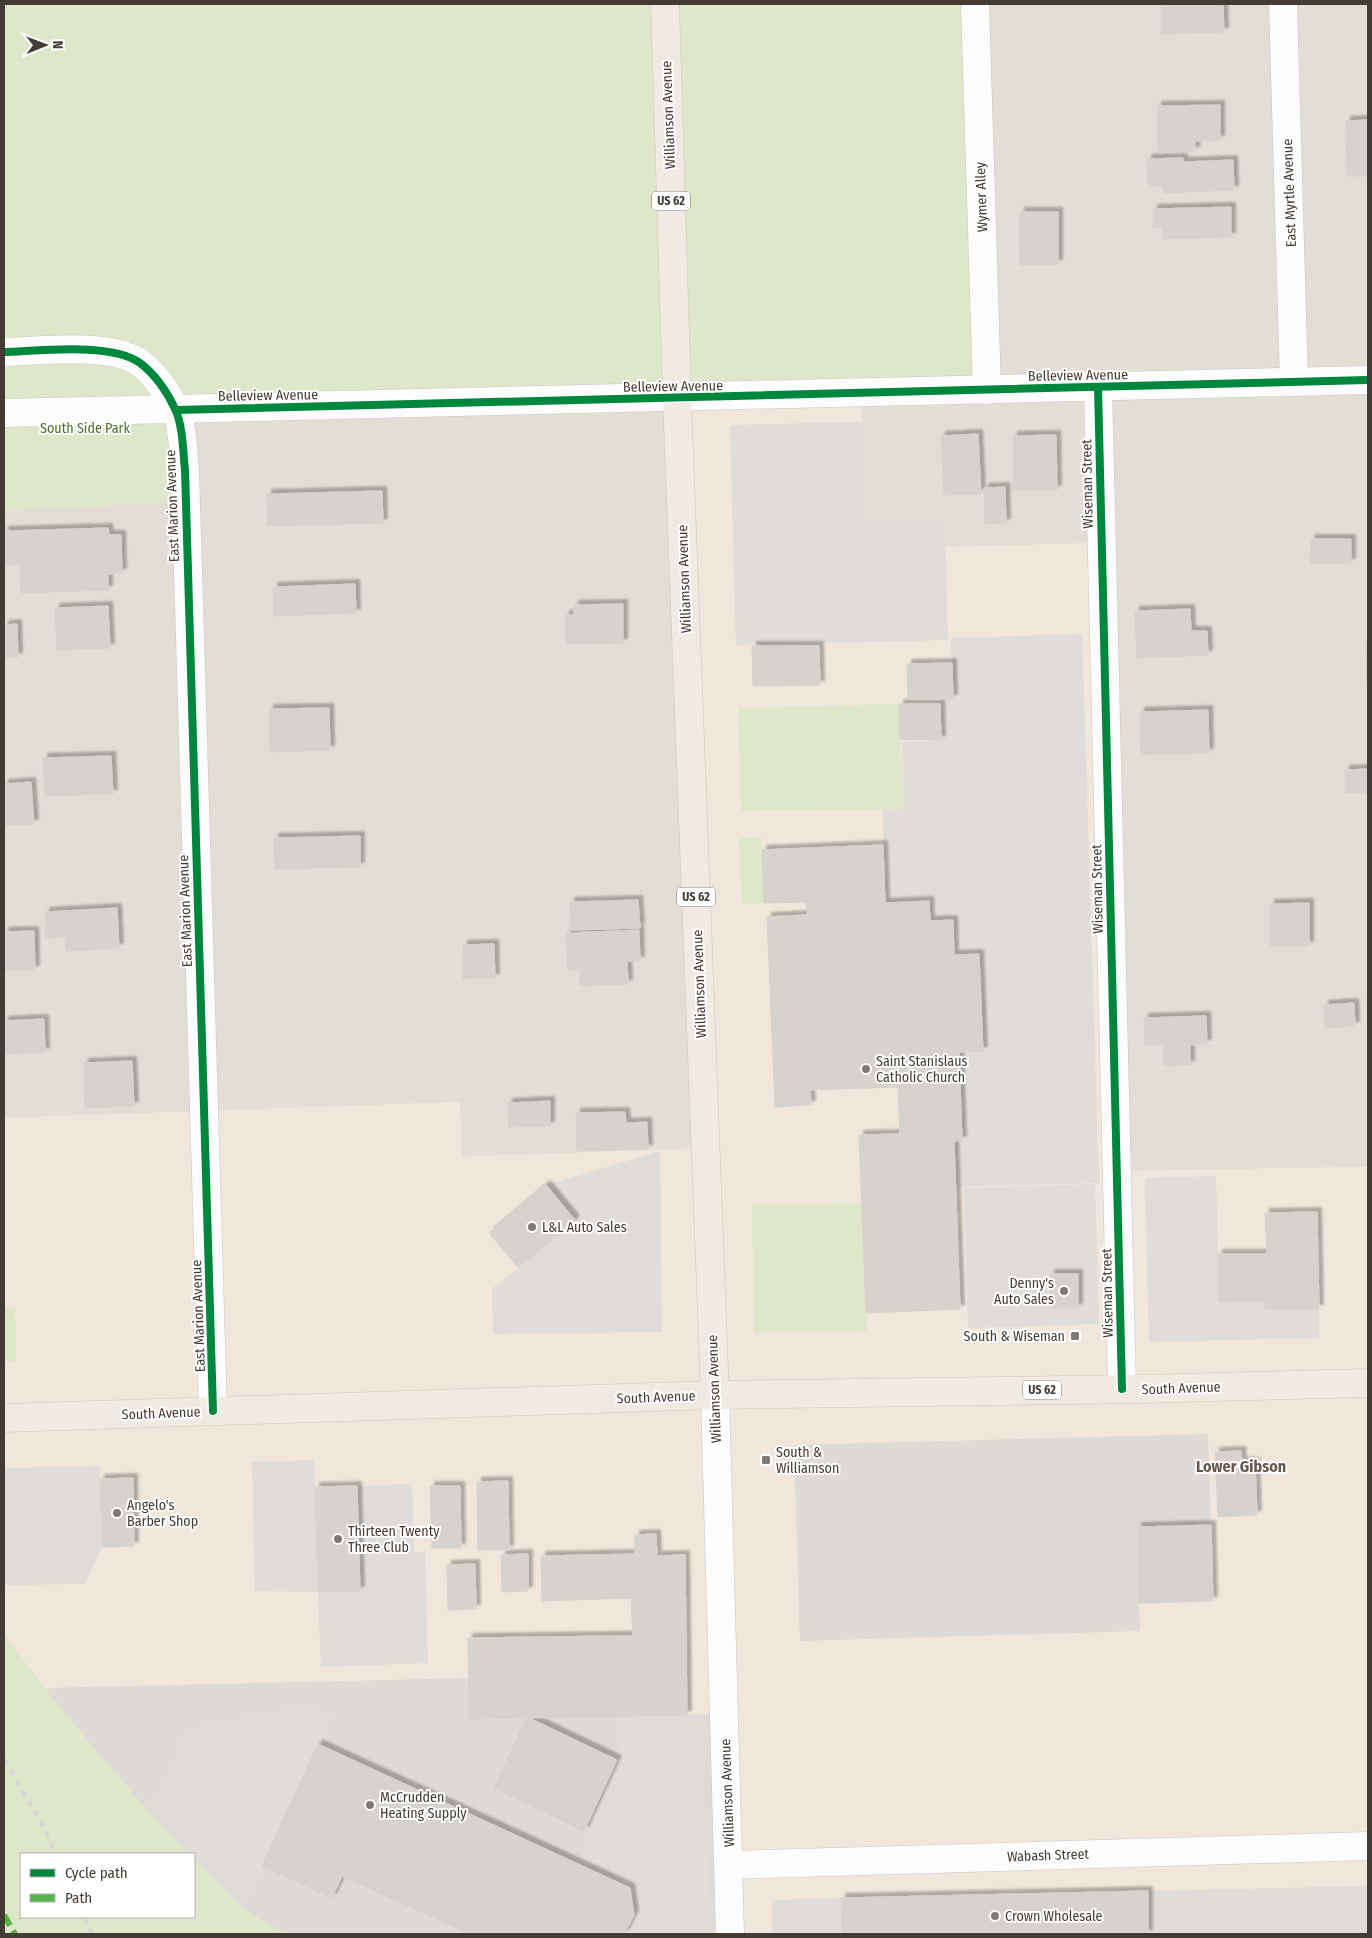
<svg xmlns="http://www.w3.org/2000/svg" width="1372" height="1938" viewBox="0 0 1372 1938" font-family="'Fira Sans Condensed',sans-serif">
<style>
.residential{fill:#e2ddd5}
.commercial{fill:#f0e6db}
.industrial{fill:#dedad6}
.green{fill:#dee7c9}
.parking{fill:#dfdcd9}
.building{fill:#d6d3cf;stroke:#d6d2ce;filter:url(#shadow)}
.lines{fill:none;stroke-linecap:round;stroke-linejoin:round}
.minor-casing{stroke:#cac7c4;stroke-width:29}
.major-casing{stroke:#cfc5b6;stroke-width:29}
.minor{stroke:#fcfcfc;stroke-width:28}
.major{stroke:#f0eae3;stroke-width:28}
.rail{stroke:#d8d7d7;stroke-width:4;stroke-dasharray:6 6;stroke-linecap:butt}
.quiet{stroke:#57b346;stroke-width:6;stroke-dasharray:12 6;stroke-linecap:butt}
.cycleway-casing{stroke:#fff;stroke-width:11}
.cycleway{stroke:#00873e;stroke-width:8}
.poi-dot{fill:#7f7974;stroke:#fff;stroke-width:2}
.labels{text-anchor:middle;stroke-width:4;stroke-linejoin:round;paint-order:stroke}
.shield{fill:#fff;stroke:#7b7672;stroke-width:1}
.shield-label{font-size:12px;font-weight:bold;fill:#433c35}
.street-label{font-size:14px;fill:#433c35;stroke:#fff}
.park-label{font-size:14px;fill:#4d702d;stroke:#fff}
.poi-label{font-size:14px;fill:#433c35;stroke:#fff;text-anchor:start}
.quarter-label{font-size:16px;font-weight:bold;fill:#65594d;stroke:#fff}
</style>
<defs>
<filter id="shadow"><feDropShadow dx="4.5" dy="-4.5" stdDeviation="1" flood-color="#0004"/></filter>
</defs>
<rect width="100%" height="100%" fill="#eeebe8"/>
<g class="residential">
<path d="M975 4H1368V1167L1117 1171 1101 543 945 547V519L865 521 861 394Z"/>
<path d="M677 398 705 1148 461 1157 460 1102 4 1118V510L185 502 176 410Z"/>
</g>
<path class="commercial" d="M861 394 865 521 945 519 946 547 1101 543 1117 1171 1368 1167V1934H730L703 1714 469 1719 468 1678 43 1688 4 1634V1118L460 1102 461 1157 705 1148 677 398Z"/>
<g class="industrial">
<path d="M1208 1434 1211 1525 1137 1527 1140 1631 800 1641 794 1445Z"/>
<path d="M468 1678 469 1719 724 1714 730 1934H286L243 1909 194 1859V1854H189L150 1814 43 1688Z"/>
</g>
<g class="green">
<path d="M4 4H975L987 390 176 410 185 502 4 510Z"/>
<path d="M899 704 904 809 741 811 738 708Z"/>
<path d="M761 837 764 903 742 904 739 838Z"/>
<path d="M862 1203 867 1331 754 1333 752 1204Z"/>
<path d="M15 1307 16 1361H4V1308Z"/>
<path d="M4 1634C61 1711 123 1785 189 1854H21V1917H194V1859L243 1909 286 1934H4Z"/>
</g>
<g class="parking">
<path d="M862 422 865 521 945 519 948 640 736 645 730 425Z"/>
<path d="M1082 634 1099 1183 955 1187 954 1141 962 1140 959 1052 979 954 954 955 953 920 930 921 929 901 885 903 883 810 904 809 902 742 941 740 940 699H953L951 638Z"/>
<path d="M660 1151 662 1332 493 1334 492 1289 575 1221 546 1185Z"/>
<path d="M1216 1176 1219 1302 1265 1301 1266 1309H1319V1338L1149 1342 1145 1178Z"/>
<path d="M1095 1184 1099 1324 968 1328 964 1188Z"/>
<path d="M314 1460 319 1592 360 1590 357 1486 412 1484 414 1552H425L428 1663 321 1667 318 1592 255 1591 252 1462Z"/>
<path d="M100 1466 102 1547 85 1584 4 1585V1468Z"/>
<path d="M306 1705 332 1717 318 1744 243 1909 194 1859V1854H189L150 1814 187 1730Z"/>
<path d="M703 1714 710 1934H624L634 1915 630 1888 584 1866V1831L617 1760 616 1717Z"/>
<path d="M1368 1886V1934H1148V1891Z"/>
<path d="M841 1898 842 1934H772V1900Z"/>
</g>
<g class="building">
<path d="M1223 4 1224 32 1161 34V5Z"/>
<path d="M1220 105V140L1195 141V151L1158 152 1157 106Z"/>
<path d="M1368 120V176H1347L1346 121Z"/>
<path d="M1183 158V162L1233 160 1234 190 1163 193V186L1148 187 1147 159Z"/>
<path d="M1231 207V237L1163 239V227H1153V209Z"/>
<rect x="1020" y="212" width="38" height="31"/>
<path d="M1020 243H1058V264L1020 265Z"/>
<path d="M978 434 981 494 944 495 941 436Z"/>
<path d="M1056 435 1057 490H1013V436Z"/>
<path d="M1005 487 1006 523 985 524 984 488Z"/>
<path d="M382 491 383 523 268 526 267 494Z"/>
<path d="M108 528 109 535H121L122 573 108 574V590L21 593 20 565H4V531Z"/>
<path d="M1311 539H1351V563H1310Z"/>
<path d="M355 584 356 613 274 616 273 587Z"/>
<path d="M623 604V643L566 644 565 615H574V605Z"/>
<path d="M108 606 110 648 57 650 55 608Z"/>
<path d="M1190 609 1191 631H1207L1208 655 1137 658 1135 611Z"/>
<path d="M17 624 18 657 4 658V625Z"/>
<path d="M1368 639V686H1367L1366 640Z"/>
<path d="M752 646H819L820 685 753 686Z"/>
<path d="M952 663 953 699H908L907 664Z"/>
<path d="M899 704H940L941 740 900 739Z"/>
<path d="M329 708 330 750 270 752 269 709Z"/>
<path d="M1208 710 1209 753 1141 755 1140 712Z"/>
<path d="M111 756 113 794 45 796 43 758Z"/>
<path d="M1368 769V792L1345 793V770Z"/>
<path d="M31 782 34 824 4 825V784Z"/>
<path d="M360 836V867L275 869 274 838Z"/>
<path d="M883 845 885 903 929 901 930 921 953 920 954 955 979 954 983 1051 959 1052 962 1141H954L960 1309 866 1313 859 1135 900 1134 898 1087 810 1090 811 1105 775 1107 767 917 807 915 806 902 764 903 762 850Z"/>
<path d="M638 900 640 928 571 930 570 902Z"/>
<path d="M1309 903V946H1270V904Z"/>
<path d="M117 908 119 948 66 951V937L46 938 45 912Z"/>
<path d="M639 930 640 961H627L628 984 580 986V970L568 971 566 933Z"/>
<path d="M34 931 35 970 4 971V932Z"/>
<path d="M494 944 495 978 463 979V945Z"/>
<path d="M1354 1003 1355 1026 1325 1028 1324 1005Z"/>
<path d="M1206 1016 1207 1044 1190 1045V1065L1164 1066 1163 1045H1145L1144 1018Z"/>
<path d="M44 1019 45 1052 4 1054V1021Z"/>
<path d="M132 1061 134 1106 85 1108 84 1063Z"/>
<path d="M550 1101V1126L509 1127 508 1103Z"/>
<path d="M625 1112 626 1123 647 1122 648 1149 577 1151 576 1113Z"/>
<path d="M546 1185 575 1220 518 1267 489 1233Z"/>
<path d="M1317 1212 1319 1309H1265V1301L1219 1302 1218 1254H1267L1265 1213Z"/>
<path d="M1050 1274H1078V1308H1051Z"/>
<path d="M1241 1451 1242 1462H1255L1257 1515 1218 1517 1215 1452Z"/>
<path d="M133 1478 134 1546 102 1547 100 1479Z"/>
<path d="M508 1481 509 1550H478L477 1482Z"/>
<path d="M357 1486 360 1591 318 1592 315 1487Z"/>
<path d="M430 1486H460L461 1548H432Z"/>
<path d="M1211 1525 1213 1601 1139 1603 1137 1527Z"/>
<path d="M656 1534 657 1556 685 1555 686 1635 633 1636 631 1598 542 1601 541 1556 635 1554V1535Z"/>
<path d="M528 1554V1591L502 1592 501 1555Z"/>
<path d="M475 1564 476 1609 448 1610 447 1565Z"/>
<path d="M686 1635 687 1715 469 1719 468 1638Z"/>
<path d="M527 1717 617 1760 584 1831 494 1788Z"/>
<path d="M318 1744 630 1888 634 1915 624 1934H470L342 1876 332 1898 262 1866Z"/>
<path d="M1148 1891V1934H842L841 1898Z"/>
</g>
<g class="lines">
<g class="minor-casing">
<g id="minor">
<path d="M975 4 987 390"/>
<path d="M1283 4 1294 382"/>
<path d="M4 352C39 351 112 342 140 363 155 374 168 393 175 409 183 425 183 452 185 470L213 1411"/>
<path d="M1098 387 1122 1389"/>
<path d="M4 413 1368 380"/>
<path d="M715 1395 730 1934"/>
<path d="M729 1865 1368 1846"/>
</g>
</g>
<g class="major-casing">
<g id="major">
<path d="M665 4 677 398 715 1395"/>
<path d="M4 1418 715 1395 1140 1389 1368 1383"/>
</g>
</g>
<use href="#minor" class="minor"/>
<use href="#major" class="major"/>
<g class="rail">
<path d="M4 1759 41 1822 56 1854"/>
<path d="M84 1917 92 1934"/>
</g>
<path class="quiet" d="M4 1915 15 1934"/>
<g class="cycleway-casing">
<g id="cycleway">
<path d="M4 352C39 351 112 342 140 363 155 374 168 393 175 409 183 425 183 452 185 470L213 1411"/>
<path d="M1098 387 1122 1389"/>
<path d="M176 410 1368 380"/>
</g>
</g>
<use href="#cycleway" class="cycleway"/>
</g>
<g class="poi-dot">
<circle cx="866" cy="1069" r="5"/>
<circle cx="532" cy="1227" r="5"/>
<circle cx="1064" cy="1291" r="5"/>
<rect x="1070" y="1331" width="10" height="10" rx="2.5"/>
<rect x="761" y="1455" width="10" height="10" rx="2.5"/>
<circle cx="117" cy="1513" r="5"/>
<circle cx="338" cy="1539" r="5"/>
<circle cx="370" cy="1805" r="5"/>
<circle cx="995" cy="1916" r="5"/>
</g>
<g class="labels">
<g class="shield">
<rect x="652" y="191.5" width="38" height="19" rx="4"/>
<rect x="677" y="887.5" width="38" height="19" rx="4"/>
<rect x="1023" y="1380.5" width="38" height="19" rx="4"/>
</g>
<g class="shield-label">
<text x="671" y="205">US 62</text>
<text x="696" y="901">US 62</text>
<text x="1042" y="1394">US 62</text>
</g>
<g class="street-label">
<text transform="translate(668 115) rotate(-92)" y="5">Williamson Avenue</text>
<text transform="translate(1289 193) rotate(-92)" y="5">East Myrtle Avenue</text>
<text transform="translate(981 197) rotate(-92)" y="5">Wymer Alley</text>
<text transform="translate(1078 375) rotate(-1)" y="5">Belleview Avenue</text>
<text transform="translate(673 386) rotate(-1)" y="5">Belleview Avenue</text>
<text transform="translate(268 395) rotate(-1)" y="5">Belleview Avenue</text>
<text transform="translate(1087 484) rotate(-91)" y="5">Wiseman Street</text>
<text transform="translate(172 506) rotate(-92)" y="5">East Marion Avenue</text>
<text transform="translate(684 579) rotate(-92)" y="5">Williamson Avenue</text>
<text transform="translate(1097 889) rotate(-91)" y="5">Wiseman Street</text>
<text transform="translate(185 911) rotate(-92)" y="5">East Marion Avenue</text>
<text transform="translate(699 984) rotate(-92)" y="5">Williamson Avenue</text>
<text transform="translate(1107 1293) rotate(-91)" y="5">Wiseman Street</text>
<text transform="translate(198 1316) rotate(-92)" y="5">East Marion Avenue</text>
<text transform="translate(1181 1388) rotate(-2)" y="5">South Avenue</text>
<text transform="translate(714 1389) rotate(-92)" y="5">Williamson Avenue</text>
<text transform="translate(656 1397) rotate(-2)" y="5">South Avenue</text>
<text transform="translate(161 1413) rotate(-2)" y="5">South Avenue</text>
<text transform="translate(727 1793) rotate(-92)" y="5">Williamson Avenue</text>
<text transform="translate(1048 1855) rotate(-2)" y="5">Wabash Street</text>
</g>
<g class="park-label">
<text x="85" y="433">South Side Park</text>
</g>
<g class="poi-label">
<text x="876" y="1066">Saint Stanislaus<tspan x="876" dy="16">Catholic Church</tspan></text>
<text x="542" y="1232">L&amp;L Auto Sales</text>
<text x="1054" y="1288" text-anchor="end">Denny's<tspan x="1054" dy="16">Auto Sales</tspan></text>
<text x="1065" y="1341" text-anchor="end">South &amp; Wiseman</text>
<text x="776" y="1457">South &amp;<tspan x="776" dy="16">Williamson</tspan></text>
<text x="127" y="1510">Angelo's<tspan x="127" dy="16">Barber Shop</tspan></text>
<text x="348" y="1536">Thirteen Twenty<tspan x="348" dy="16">Three Club</tspan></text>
<text x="380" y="1802">McCrudden<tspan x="380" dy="16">Heating Supply</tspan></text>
<text x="1005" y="1921">Crown Wholesale</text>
</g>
<g class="quarter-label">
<text x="1241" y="1472">Lower Gibson</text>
</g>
</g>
<rect width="1372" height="1938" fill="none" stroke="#433c35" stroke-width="10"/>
<rect x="20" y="1853" width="175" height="65" fill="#ffffff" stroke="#b4b1ae"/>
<rect x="30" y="1869" width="25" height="8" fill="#00873e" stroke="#b4b1ae"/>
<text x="65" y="1878" font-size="15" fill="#433c35">Cycle path</text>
<rect x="30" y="1894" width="25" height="8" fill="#57b346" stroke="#b4b1ae"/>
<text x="65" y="1903" font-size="15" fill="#433c35">Path</text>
<g transform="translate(45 45) rotate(89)" stroke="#ffffff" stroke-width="4" paint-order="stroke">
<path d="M0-4L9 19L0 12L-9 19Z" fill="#433c35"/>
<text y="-8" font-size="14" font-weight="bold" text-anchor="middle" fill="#433c35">N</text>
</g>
</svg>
